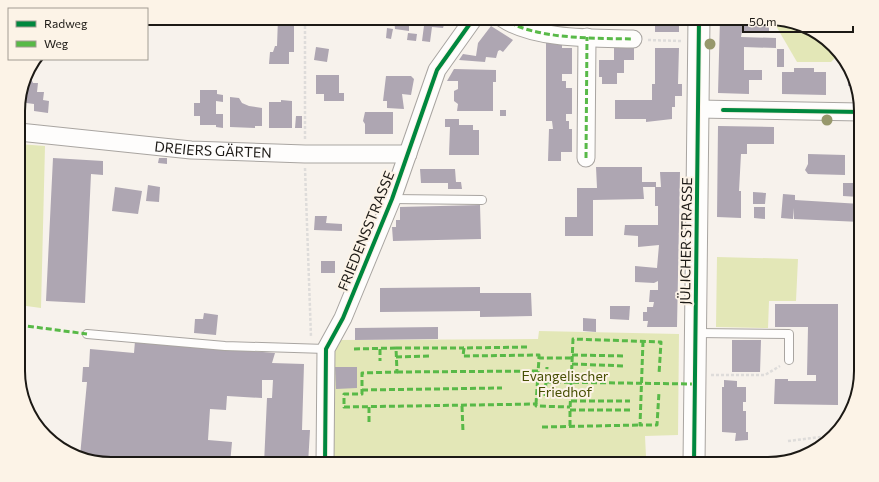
<svg xmlns="http://www.w3.org/2000/svg" width="879" height="482" viewBox="0 0 879 482" font-family="Commissioner,sans-serif">
<style>
.green{fill:#e3e7b7}
.building{fill:#aea6b2}
.lines{fill:none;stroke-linecap:round;stroke-linejoin:round}
.service-casing{stroke:#a9a5a1;stroke-width:10}
.minor-casing{stroke:#a9a5a1;stroke-width:19}
.tertiary-casing{stroke:#a9a5a1;stroke-width:23}
.path{stroke:#dedcda;stroke-width:2.5;stroke-dasharray:3 2;stroke-linecap:butt}
.service{stroke:#fefdfc;stroke-width:8}
.minor{stroke:#fefdfc;stroke-width:17}
.tertiary{stroke:#fefdfc;stroke-width:21}
.quiet{stroke:#58b947;stroke-width:3;stroke-dasharray:6 3;stroke-linecap:butt}
.cycleway-casing{stroke:#fcf3e7;stroke-width:6}
.cycleway{stroke:#00873e;stroke-width:4}
.tree{fill:#97986c}
.labels{text-anchor:middle;stroke-width:4;stroke-linejoin:round;paint-order:stroke}
.street-label{font-size:14px;fill:#1c1915;stroke:#fcf3e7}
.park-label{font-size:14px;fill:#484f04;stroke:#fcf3e7}
.rim{fill:none;stroke:#1c1915;stroke-width:2}
</style>
<rect width="100%" height="100%" fill="#f7f2ec"/>
<g class="green">
<path d="M772 19 814 30 839 54 831 62H797Z"/>
<path d="M19 144 45 146 41 308 19 305Z"/>
<path d="M717 257 798 259 796 301H769L768 328 716 327Z"/>
<path d="M539 331 679 334 678 435 645 436 646 457 607 459V464H330L331 353 337 340 538 339Z"/>
</g>
<g class="building">
<path d="M278 18H294V52H289V64H269L270 52H273L275 46H277Z"/>
<path d="M319 18H335L334 21Z"/>
<path d="M349 18H364V25L348 23Z"/>
<path d="M366 18H380L379 21Z"/>
<path d="M394 18H413L412 26H409V31L395 29Z"/>
<path d="M425 18H446L443 28 432 27 430 42 422 41Z"/>
<rect x="545" y="18" width="26" height="5"/>
<path d="M585 18H631V26L585 25Z"/>
<rect x="655" y="18" width="24" height="14"/>
<path d="M720 18H749V22H769V32L742 31 741 37 776 38V48L744 47V70H762V80H749V94L718 93Z"/>
<path d="M491 26 513 40 503 52 500 50 498 51 496 58 486 57 485 62 459 60 463 54 476 56 478 43Z"/>
<path d="M387 28 393 29 391 39 386 38Z"/>
<path d="M408 33 417 34 416 41 407 40Z"/>
<path d="M546 39 562 40V48H572V74H562V81H566V88H572V114H566V121H569V129H572V152H561V161H548L549 129H553L552 121H546Z"/>
<path d="M316 47 329 49 327 62 314 60Z"/>
<path d="M614 47H634V60H624V73H617V84H602V77H599V60H614Z"/>
<path d="M655 48H679L678 84H682V96H675V107H672V119L646 122V119H615V100H652V84H655Z"/>
<rect x="777" y="49" width="7" height="18"/>
<path d="M794 68H814V72H826V95L782 94V72H794Z"/>
<path d="M454 69 496 70V82H493V111H457L458 104 454 101V91L458 89V81H447Z"/>
<path d="M849 70V71L858 96H852V86H848Z"/>
<path d="M316 75H339V93H344V101H324V94H316Z"/>
<path d="M386 76H411L414 79 411 95 402 94 404 109 387 108V101H383Z"/>
<path d="M25 78 31 79 33 83H38L37 92H44L43 100 49 101 48 113 34 111V104L19 102Z"/>
<path d="M200 90H217V94L223 95V102L216 101V114H223V128L216 127V125H200V116H194V103H200Z"/>
<path d="M230 97 239 98 242 103 249 106 262 108V126H255V128L230 127Z"/>
<path d="M281 100 292 101V128H269V102H281Z"/>
<rect x="500" y="110" width="6" height="6"/>
<path d="M365 112H393V134H365V124L363 121Z"/>
<path d="M296 116H302V128H295Z"/>
<path d="M445 119H459V125H473V130H479V155H449L450 127H445Z"/>
<path d="M718 126 774 127V144H747V154H741L739 191H741V218L717 217Z"/>
<rect x="859" y="143" width="2" height="25"/>
<path d="M808 154 845 155V175L808 174 805 170 808 164Z"/>
<path d="M53 158 103 161V175L91 174 85 303 46 301Z"/>
<path d="M159 158H167V164L158 163Z"/>
<path d="M596 167H642V182H656V187H661L660 172H680L677 327H647L648 321H643V312H647V307H653L654 302H649L650 290H658V281L654 283 635 282V266L657 268 659 245 638 247V236L624 235 625 225H658V206H655V187H643L644 199 593 200V236H565V217H577V188H597Z"/>
<path d="M420 169H455L456 182H461L462 189H448V183H421Z"/>
<path d="M843 183H859V197L843 196Z"/>
<path d="M148 185 160 187 159 202 146 201Z"/>
<path d="M115 187 142 191 138 214 112 211Z"/>
<path d="M753 192 766 193 765 204H753Z"/>
<path d="M783 194 795 195V200L861 204V222L794 219V208L793 219 781 218Z"/>
<path d="M480 205 481 239 393 241 392 227H396V220H400V207Z"/>
<path d="M754 207H765V219L754 218Z"/>
<path d="M315 216H327L326 223 342 224V231L314 230Z"/>
<rect x="321" y="261" width="14" height="12"/>
<path d="M480 287V293H531L532 316 480 317V311L380 312V288Z"/>
<path d="M775 304H838V405L774 404 775 379H788V381H816V375H807L808 327H775Z"/>
<path d="M610 306H630L629 320 610 319Z"/>
<path d="M204 313 218 315 216 335 194 333 195 319H203Z"/>
<path d="M583 318 596 319V332L583 331Z"/>
<path d="M438 327V339L355 340V328Z"/>
<path d="M732 340H761L760 372H732Z"/>
<path d="M135 341 275 353 272 363 304 364 302 430H310L308 464H264L267 398H272L273 380H262V398L227 396 226 410 210 409 208 440 232 442 230 464H111L80 456 87 382H82L83 367H89L90 349 134 353Z"/>
<path d="M335 367H357V388L336 389Z"/>
<path d="M724 380 737 381V387H746V402H743V411H746V432H748V440L735 441 736 433 722 432V387H724Z"/>
<path d="M770 461 784 460V461L773 464H770Z"/>
<path d="M760 462V464H749V463Z"/>
</g>
<g class="lines">
<g class="service-casing">
<g id="service">
<path d="M392 199 482 200"/>
<path d="M697 333 789 334V360"/>
<path d="M87 334 225 346 326 349"/>
</g>
</g>
<g class="minor-casing">
<g id="minor">
<path d="M502 18C534 40 595 38 633 39"/>
<path d="M698 109 861 112"/>
<path id="s1" d="M19 132 191 150 305 154H408"/>
<path d="M586 158 587 37"/>
<path d="M325 464 326 349 343 318 392 199 437 70 474 18"/>
</g>
</g>
<g class="tertiary-casing">
<path id="tertiary" d="M694 464 699 18"/>
</g>
<g class="path">
<path d="M648 40 682 41"/>
<path d="M305 139V18"/>
<path d="M305 168 311 337"/>
<path d="M711 375H765L780 366"/>
<path d="M788 441 829 436"/>
</g>
<use href="#service" class="service"/>
<use href="#minor" class="minor"/>
<use href="#tertiary" class="tertiary"/>
<g class="quiet">
<path d="M502 18C534 40 595 38 633 39"/>
<path d="M586 158 587 37"/>
<path d="M19 325 87 334"/>
<path d="M643 341 640 425H657L659 392"/>
<path d="M527 347 464 348 463 356 539 355V358"/>
<path d="M396 348H464"/>
<path d="M354 349 396 348 397 372 362 373V394H344V407L536 404V406L570 407"/>
<path d="M380 349V361"/>
<path d="M572 355 625 356"/>
<path d="M396 357 431 356"/>
<path d="M572 364 625 366"/>
<path d="M397 372 538 371"/>
<path d="M546 382 695 384"/>
<path d="M362 390 502 388"/>
<path d="M545 396 547 367"/>
<path d="M571 401H630"/>
<path d="M536 404 539 358H572"/>
<path d="M462 406 463 432"/>
<path d="M369 407V424"/>
<path d="M630 410H570L573 339 661 342 659 374"/>
<path d="M570 426V410"/>
<path d="M542 427 640 425"/>
</g>
<g class="cycleway-casing">
<g id="cycleway">
<path d="M723 110 861 112"/>
<path d="M325 464 326 349 343 318 392 199 437 70 474 18"/>
<path d="M694 464 699 18"/>
</g>
</g>
<use href="#cycleway" class="cycleway"/>
</g>
<g class="tree">
<circle cx="710" cy="44" r="5.5"/>
<circle cx="827" cy="120" r="5.5"/>
</g>
<g class="labels">
<g class="street-label">
<text dy="5" stroke="none"><textPath href="#s1" startOffset="195">DREIERS GÄRTEN</textPath></text>
<text transform="translate(366 231) rotate(-68)" y="5">FRIEDENSSTRASSE</text>
<text transform="translate(686 241) rotate(-89)" y="5">JÜLICHER STRASSE</text>
</g>
<g class="park-label">
<text x="565" y="381">Evangelischer<tspan x="565" dy="16">Friedhof</tspan></text>
</g>
</g>
<path d="M0 0H879V482H0ZM111 25H768A86 86 0 0 1 854 111V371A86 86 0 0 1 768 457H111A86 86 0 0 1 25 371V111A86 86 0 0 1 111 25Z" fill="#fcf3e7" fill-rule="evenodd"/>
<path class="rim" d="M111 25H768A86 86 0 0 1 854 111V371A86 86 0 0 1 768 457H111A86 86 0 0 1 25 371V111A86 86 0 0 1 111 25Z"/>
<rect x="8" y="8" width="140" height="52" fill="#fcf3e7" stroke="#a29c93"/>
<rect x="16" y="21" width="20" height="6" fill="#00873e" stroke="#a29c93"/>
<text x="44" y="28" font-size="12" fill="#1c1915">Radweg</text>
<rect x="16" y="41" width="20" height="6" fill="#58b947" stroke="#a29c93"/>
<text x="44" y="48" font-size="12" fill="#1c1915">Weg</text>
<path d="M743 26v6h110v-6" fill="none" stroke="#1c1915" stroke-width="2"/>
<text x="749" y="26" font-size="12" fill="#1c1915" stroke="#fcf3e7" stroke-width="3" paint-order="stroke">50 m</text>
</svg>
